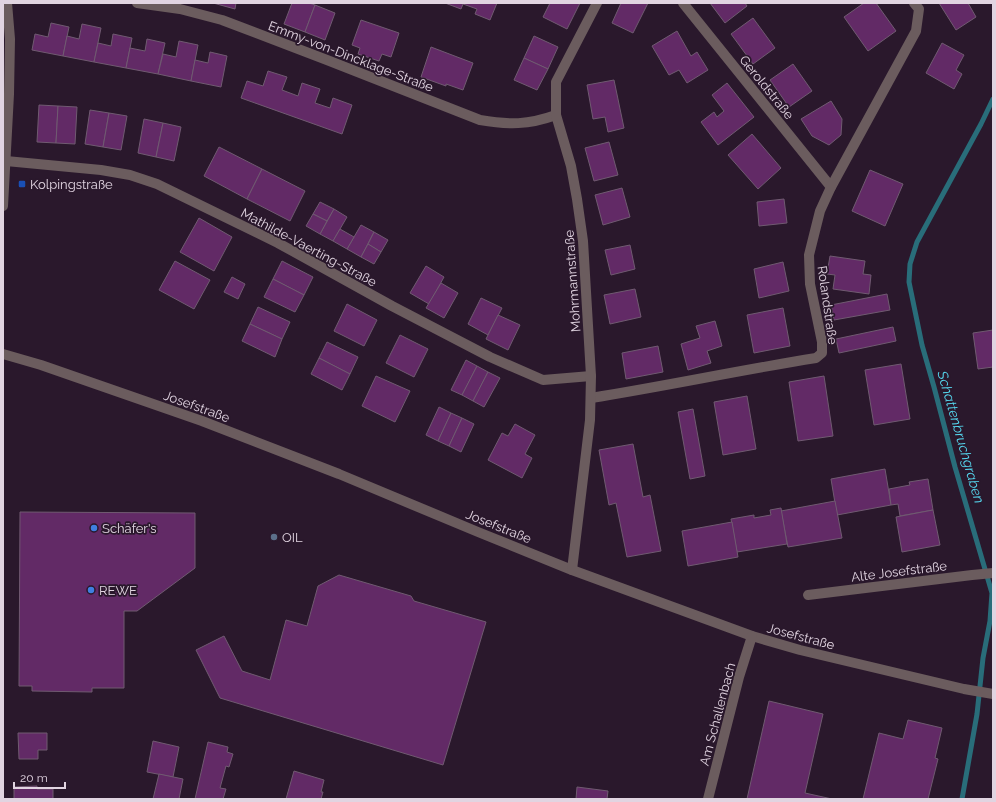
<svg xmlns="http://www.w3.org/2000/svg" width="996" height="802" viewBox="0 0 996 802" font-family="Raleway,sans-serif">
<style>
.lines{fill:none;stroke-linecap:round;stroke-linejoin:round}
.stream{stroke:#296d7a;stroke-width:5}
.building{fill:#622a66;stroke:#705a71}
.minor{stroke:#6b5c5e;stroke-width:10}
.transit-dot{fill:#1a4fb4;stroke:#2a182c;stroke-width:1.5}
.shop-dot{fill:#3f7fe0;stroke:#2a182c;stroke-width:1.5}
.service-dot{fill:#5c6f8a;stroke:#2a182c;stroke-width:1.5}
.labels{text-anchor:middle;stroke-width:3.5;stroke-linejoin:round;paint-order:stroke}
.street-label{font-size:13px;fill:#e1d4e1;stroke:#2a182c}
.poi-label{font-size:13px;fill:#e1d4e1;stroke:#2a182c;text-anchor:start}
.water-label{font-size:14px;font-style:italic;fill:#56d8f0;stroke:#2a182c}
</style>
<rect width="100%" height="100%" fill="#2a182c"/>
<g class="lines">
<path class="stream" d="M962 799 977 714 983 658 990 621 992 593 955 467 934 387 922 345 909 282 910 264 917 242 981 124 993 99"/>
</g>
<g class="building">
<path d="M213 3H236L235 9Z"/>
<path d="M292 3H309L315 5 305 32 284 24Z"/>
<path d="M445 3H497L490 20 475 14 477 9 463 4 461 9Z"/>
<path d="M550 3H580L567 29 543 17Z"/>
<path d="M621 3H648L633 33 612 23Z"/>
<path d="M710 3H745L747 6 725 23Z"/>
<path d="M864 3H876L896 31 868 51 844 17Z"/>
<path d="M939 3H968L976 17 956 30Z"/>
<path d="M315 5 335 13 325 40 305 32Z"/>
<path d="M753 18 775 48 753 64 731 34Z"/>
<path d="M361 20 399 33 391 57 382 54 379 61 358 54 360 48 352 45Z"/>
<path d="M51 23 69 27 63 56 32 50 35 34 48 37Z"/>
<path d="M82 24 101 28 94 62 63 56 67 36 79 39Z"/>
<path d="M677 31 691 56 697 52 708 70 687 83 679 70 669 75 652 46Z"/>
<path d="M113 34 132 38 126 68 94 62 98 43 111 46Z"/>
<path d="M534 36 558 47 548 69 524 58Z"/>
<path d="M147 39 165 43 158 74 126 68 130 48 145 51Z"/>
<path d="M179 41 198 45 191 81 158 74 163 54 176 57Z"/>
<path d="M942 43 964 55 956 70 962 74 954 89 926 73Z"/>
<path d="M431 47 473 63 463 90 446 84V86L421 77Z"/>
<path d="M210 52 227 56 221 87 191 81 195 60 208 63Z"/>
<path d="M524 58 548 69 537 90 514 80Z"/>
<path d="M793 64 812 91 789 107 770 80Z"/>
<path d="M268 71 287 77 282 90 298 96 302 83 320 89 315 103 330 108 333 98 352 105 342 134 241 98 247 81 263 86Z"/>
<path d="M614 80 624 128 608 132 605 117 593 119 587 85Z"/>
<path d="M727 83 754 117 718 145 701 122 714 112 717 117 724 111 712 95Z"/>
<path d="M831 101 842 119 841 135 829 145 812 136 801 119Z"/>
<path d="M39 105 58 106 56 143 37 142Z"/>
<path d="M58 106 77 107 75 144 56 143Z"/>
<path d="M90 110 109 113 103 147 85 144Z"/>
<path d="M109 113 127 116 121 150 103 147Z"/>
<path d="M144 119 163 123 156 157 138 153Z"/>
<path d="M163 123 181 127 174 161 156 157Z"/>
<path d="M752 134 781 168 758 189 728 155Z"/>
<path d="M609 142 618 175 594 181 585 148Z"/>
<path d="M219 147 262 169 247 199 204 176Z"/>
<path d="M262 169 305 191 290 221 247 199Z"/>
<path d="M870 170 903 184 885 226 852 211Z"/>
<path d="M622 188 630 217 603 225 595 195Z"/>
<path d="M784 199 787 223 759 226 757 202Z"/>
<path d="M320 202 334 209 327 221 313 214Z"/>
<path d="M334 209 347 217 333 241 320 234Z"/>
<path d="M313 214 327 221 320 234 306 226Z"/>
<path d="M199 218 232 237 214 271 180 252Z"/>
<path d="M361 225 374 232 361 257 347 249Z"/>
<path d="M340 229 354 237 347 249 333 241Z"/>
<path d="M374 232 388 240 381 252 368 244Z"/>
<path d="M368 244 381 252 374 264 361 257Z"/>
<path d="M630 245 635 269 611 275 605 250Z"/>
<path d="M830 256 865 261 863 274 871 275 869 294 833 289 835 275 827 274Z"/>
<path d="M175 261 210 280 194 309 159 290Z"/>
<path d="M282 261 313 277 304 295 273 279Z"/>
<path d="M783 262 789 291 759 298 754 269Z"/>
<path d="M426 266 444 277 429 304 410 293Z"/>
<path d="M232 277 245 284 238 299 224 292Z"/>
<path d="M273 279 304 295 295 312 264 297Z"/>
<path d="M441 283 458 293 444 318 426 308Z"/>
<path d="M635 289 641 317 610 324 604 295Z"/>
<path d="M887 294 890 310 834 320 831 305Z"/>
<path d="M481 298 502 308 488 335 468 324Z"/>
<path d="M347 304 377 320 364 346 334 331Z"/>
<path d="M258 307 290 322 282 339 250 324Z"/>
<path d="M783 308 790 346 754 353 747 315Z"/>
<path d="M498 315 520 325 508 350 486 339Z"/>
<path d="M715 321 722 346 707 351 711 363 688 370 681 344 700 338 696 326Z"/>
<path d="M250 324 282 339 275 357 242 341Z"/>
<path d="M893 327 896 341 839 353 836 339Z"/>
<path d="M993 330V367L978 369 973 333Z"/>
<path d="M400 335 428 349 414 377 386 363Z"/>
<path d="M327 342 358 357 350 374 319 358Z"/>
<path d="M658 346 663 372 626 379 622 353Z"/>
<path d="M319 358 350 374 342 390 311 374Z"/>
<path d="M466 360 477 366 462 395 451 390Z"/>
<path d="M901 364 910 419 874 425 865 370Z"/>
<path d="M477 366 488 372 473 401 462 395Z"/>
<path d="M488 372 500 378 484 407 473 401Z"/>
<path d="M376 376 410 391 395 422 362 406Z"/>
<path d="M824 376 833 436 798 441 789 382Z"/>
<path d="M747 396 756 449 723 455 714 402Z"/>
<path d="M439 407 451 413 438 441 426 435Z"/>
<path d="M693 409 705 476 690 479 678 412Z"/>
<path d="M451 413 462 418 449 446 438 441Z"/>
<path d="M462 418 474 424 461 452 449 446Z"/>
<path d="M515 424 535 435 525 454 532 458 522 478 488 460 502 433 508 436Z"/>
<path d="M633 444 643 497 650 495 661 551 627 557 616 503 609 505 599 450Z"/>
<path d="M885 469 891 505 837 515 831 479Z"/>
<path d="M928 479 933 510 900 516 898 504 891 505 889 489 910 485 909 482Z"/>
<path d="M835 501 842 538 788 547 781 511Z"/>
<path d="M781 508 787 544 737 552 731 519 754 515V518L771 515 770 510Z"/>
<path d="M933 510 940 545 902 552 896 517Z"/>
<path d="M20 512 195 513V568L137 611H124V688H92V692L32 691V686H19Z"/>
<path d="M732 522 738 557 688 566 682 531Z"/>
<path d="M339 575 411 596 414 601 486 622 443 765 220 698 196 650 224 636 242 671 270 680 286 620 307 626 318 586Z"/>
<path d="M769 701 823 714 805 793 832 799H747Z"/>
<path d="M908 720 942 728 935 758 938 759 928 799H863L879 733 903 739Z"/>
<path d="M18 733H47V750H38V759H19Z"/>
<path d="M153 741 179 747 173 777 147 772Z"/>
<path d="M208 742 228 747 227 752 233 754 229 767 226 766 220 788 226 789 223 799H195Z"/>
<path d="M294 771 324 780 321 792H323L321 799H286Z"/>
<path d="M159 774 183 779 179 799H153Z"/>
<path d="M37 786V789H53V799H14V787Z"/>
<path d="M577 787 608 791 607 799H576Z"/>
</g>
<g class="lines">
<g class="minor">
<path d="M137 3 180 9 222 20 327 60 480 120C509 125 528 125 556 115"/>
<path d="M683 3 831 187"/>
<path d="M6 161 101 170 130 175 157 184 278 243 392 306 490 357 543 380 591 376"/>
<path d="M3 206 9 94 10 39 7 3"/>
<path d="M3 354 41 365 202 421 339 474 478 532 572 570 752 636 800 650 964 689 993 694"/>
<path d="M591 398C666 386 741 370 816 358L822 353V342L810 284 809 255 820 211 831 187 916 31 919 9 914 3"/>
<path d="M572 570 590 420 591 376 583 241 577 199 571 166 556 115V82L597 3"/>
<path d="M808 595 972 575 993 573"/>
<path d="M708 799 739 677 752 636"/>
</g>
</g>
<rect class="transit-dot" x="18" y="180" width="8" height="8" rx="2"/>
<g class="shop-dot">
<circle cx="94" cy="528" r="4"/>
<circle cx="91" cy="590" r="4"/>
</g>
<circle class="service-dot" cx="274" cy="537" r="4"/>
<g class="labels">
<g class="street-label">
<text transform="translate(351 56) rotate(21)" y="5">Emmy-von-Dincklage-Straße</text>
<text transform="translate(767 87) rotate(51)" y="5">Geroldstraße</text>
<text transform="translate(309 247) rotate(28)" y="5">Mathilde-Vaerting-Straße</text>
<text transform="translate(572 281) rotate(-94)" y="5">Mohrmannstraße</text>
<text transform="translate(828 305) rotate(82)" y="5">Rolandstraße</text>
<text transform="translate(197 406) rotate(20)" y="5">Josefstraße</text>
<text transform="translate(499 526) rotate(22)" y="5">Josefstraße</text>
<text transform="translate(899 571) rotate(-7)" y="5">Alte Josefstraße</text>
<text transform="translate(801 636) rotate(15)" y="5">Josefstraße</text>
<text transform="translate(717 714) rotate(-75)" y="5">Am Schallenbach</text>
</g>
<g class="poi-label">
<text x="30" y="189">Kolpingstraße</text>
<text x="102" y="533">Schäfer's</text>
<text x="282" y="542">OIL</text>
<text x="99" y="595">REWE</text>
</g>
<g class="water-label">
<text transform="translate(961 437) rotate(74)" y="5">Schattenbruchgraben</text>
</g>
</g>
<rect width="996" height="802" fill="none" stroke="#e1d4e1" stroke-width="8"/>
<path d="M14 782v6h51v-6" fill="none" stroke="#e1d4e1" stroke-width="2"/>
<text x="20" y="782" font-size="12" fill="#e1d4e1" stroke="#2a182c" stroke-width="3" paint-order="stroke">20 m</text>
</svg>
